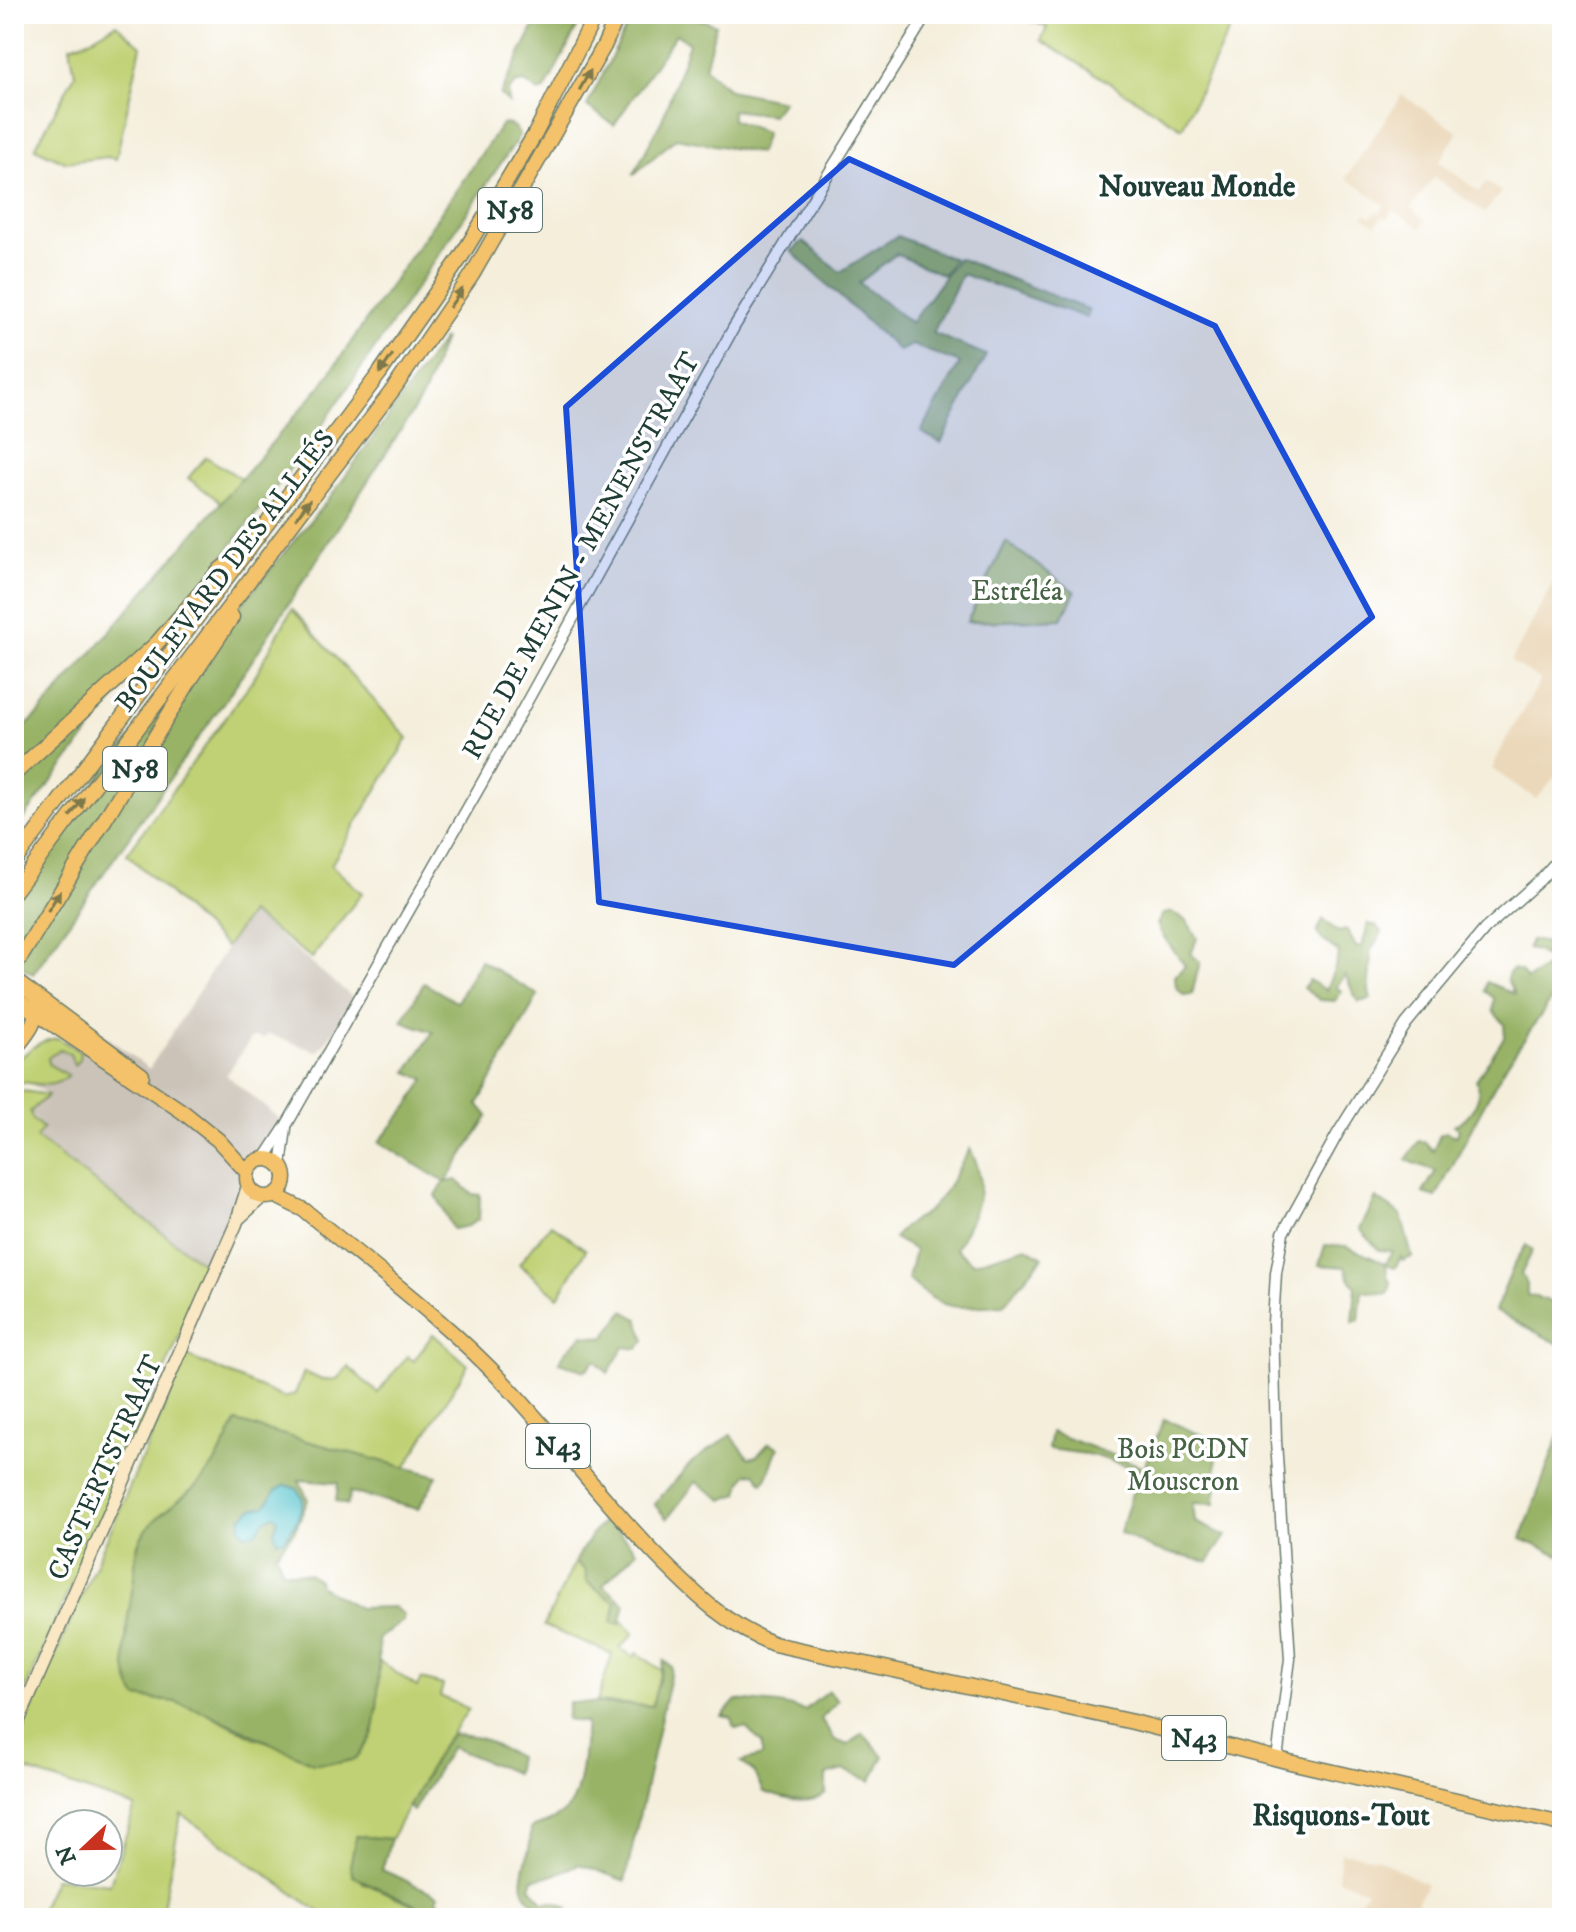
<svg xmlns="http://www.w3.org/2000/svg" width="1576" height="1932" viewBox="0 0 1576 1932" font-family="'IM FELL DW Pica',serif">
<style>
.built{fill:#ebd8ba}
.industrial{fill:#cbc3b8}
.green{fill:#c0d174;stroke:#708754;stroke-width:2}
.forest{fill:#98b366;stroke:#5c784d;stroke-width:2}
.water{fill:#56c4cd;stroke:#3a8080;stroke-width:2}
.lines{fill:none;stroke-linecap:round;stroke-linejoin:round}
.tertiary-casing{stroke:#6a7b6e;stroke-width:13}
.secondary-casing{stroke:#6a7b6e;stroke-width:15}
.primary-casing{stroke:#6a7b6e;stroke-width:17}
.trunk-casing{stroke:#6a7b6e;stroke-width:17}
.tertiary{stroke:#fff;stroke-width:10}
.secondary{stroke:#fae7c3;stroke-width:12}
.primary{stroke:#f3c26a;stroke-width:14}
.trunk{stroke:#f3c26a;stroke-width:14}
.oneway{fill:#7e794c}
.marked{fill:#1d4ed8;fill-opacity:0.2;stroke:#1d4ed8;stroke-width:6;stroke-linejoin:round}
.labels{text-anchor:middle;stroke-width:7;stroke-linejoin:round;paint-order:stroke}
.shield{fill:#fff;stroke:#627771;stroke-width:2}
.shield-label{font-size:26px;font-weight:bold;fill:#1f3d34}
.street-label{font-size:28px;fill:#1f3d34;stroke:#fff}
.park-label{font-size:28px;fill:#476244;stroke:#fff}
.neighbourhood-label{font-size:30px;font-weight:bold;fill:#1f3d34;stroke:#fff}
</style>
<rect width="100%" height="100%" fill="#fff"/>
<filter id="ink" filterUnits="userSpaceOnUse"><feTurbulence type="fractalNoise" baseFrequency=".0125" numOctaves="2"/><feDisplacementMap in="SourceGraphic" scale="16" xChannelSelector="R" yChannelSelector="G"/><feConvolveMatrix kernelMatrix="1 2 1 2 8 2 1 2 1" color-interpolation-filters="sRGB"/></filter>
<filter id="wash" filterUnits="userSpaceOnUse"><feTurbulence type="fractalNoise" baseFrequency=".006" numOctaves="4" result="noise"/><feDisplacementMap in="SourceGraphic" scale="32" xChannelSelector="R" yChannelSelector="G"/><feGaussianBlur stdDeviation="1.8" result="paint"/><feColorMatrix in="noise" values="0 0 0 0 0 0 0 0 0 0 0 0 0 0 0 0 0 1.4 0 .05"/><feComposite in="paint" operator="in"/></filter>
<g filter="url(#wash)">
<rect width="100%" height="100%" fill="#f4eedb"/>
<g class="built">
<path d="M1402 95 1458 132 1439 162 1479 192 1487 182 1501 192 1485 213 1434 177 1411 208 1426 221 1421 228 1393 210 1386 219 1382 217 1376 225 1364 217 1366 214 1371 217 1377 211 1380 213 1385 205 1346 178Z"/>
<path d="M1553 583 1562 588V768L1536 799 1492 769 1505 741 1541 680 1511 662Z"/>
<path d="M1341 1852 1377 1858 1426 1884 1409 1918H1348L1367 1890 1338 1879Z"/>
</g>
<path class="industrial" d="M249 912 357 1001 318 1052 269 1034 264 1038 252 1037 226 1075 281 1120 252 1171 209 1268 33 1138 42 1128 30 1112 48 1095 26 1081 85 1020 149 1069Z"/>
<g class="green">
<path d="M1014 14H1237L1182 128 1041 40 1047 27Z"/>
<path d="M116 24 141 46 116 159 108 157 65 162 35 148 75 74 70 46 89 40Z"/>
<path d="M206 457 242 479 222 503 188 478Z"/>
<path d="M1006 542 1075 592 1062 619 967 622Z"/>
<path d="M292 609 408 738 331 865 362 893 312 958 250 913 226 947 127 854 254 678Z"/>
<path d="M58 1038 80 1052 79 1060 74 1065 70 1054 60 1049 48 1058V1064L68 1075C51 1093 35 1080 14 1083V1064C28 1051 38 1040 58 1038Z"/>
<path d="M24 1091 48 1095 30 1112 33 1120 43 1128 36 1138 209 1268 17 1709H14V1093Z"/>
<path d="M551 1224 586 1250 558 1297 519 1264Z"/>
<path d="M433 1334 468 1365 405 1468 236 1423C227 1443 216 1464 201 1481 183 1502 150 1516 139 1542 128 1566 137 1665 137 1697L175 1702 207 1713 255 1738 338 1763 355 1759 371 1736 375 1725 379 1661 417 1687 421 1679 443 1685 440 1696 469 1709 441 1747 391 1839 356 1836 362 1882 443 1918H328L181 1814 161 1918H14V1908L37 1917 55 1878 110 1884 135 1807 26 1770 14 1803V1750L187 1356 284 1398 295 1394 304 1372 322 1380 337 1379 348 1367 378 1393 407 1356 414 1361Z"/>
<path d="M575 1562 585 1570 587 1582 616 1603 620 1624 621 1620 634 1633 620 1648 634 1657 637 1653 661 1670 652 1706 597 1702 612 1654 544 1626Z"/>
</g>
<g class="forest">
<path d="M540 14H584L545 90 539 92 525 82 517 83 508 91 509 103 500 95Z"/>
<path d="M633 14H686L716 25 705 68 729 90 783 101 772 115 732 110V120L766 132 759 153 676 138 633 175 662 120 689 43 676 34 614 125 587 106Z"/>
<path d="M502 124C511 124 515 126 519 135L516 141 315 436 14 831V737L39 714 320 387Z"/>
<path d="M897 236 954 259 943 275 896 254 859 283 911 323 958 258 1089 310 1087 318 962 274 933 333 986 355 941 443 921 432 960 363 912 345 899 351 791 251 803 241 840 272Z"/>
<path d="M444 338 424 394 244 673 33 974 14 963V892L105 769 332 495Z"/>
<path d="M1171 912 1187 921 1197 938 1191 955 1200 962 1192 994 1183 995 1176 987 1175 976 1185 966C1176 952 1163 940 1157 924L1163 914Z"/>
<path d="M1323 919 1338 932 1347 930 1356 947H1362L1368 924 1376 926 1382 932 1370 952C1373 969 1365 983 1371 999L1358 1002 1345 975 1336 987 1342 991 1335 1001 1320 1000 1303 988 1309 980 1326 990 1335 967 1339 952 1325 942 1317 933Z"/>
<path d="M1531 940 1547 943 1553 953 1562 959V994L1556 992C1541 1017 1523 1039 1507 1064 1481 1107 1460 1152 1436 1197L1423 1193 1436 1171 1406 1160 1419 1141 1425 1142 1433 1151 1440 1135 1446 1132 1455 1136 1459 1130 1454 1125C1470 1119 1485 1096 1476 1080L1505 1036 1504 1024 1493 1011 1494 998 1485 991 1487 982 1514 994 1507 979 1509 973 1514 969 1521 971 1527 980 1551 963 1537 951 1527 949Z"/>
<path d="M480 960 538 995 478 1104 488 1116 446 1182 457 1180 472 1194 480 1195 479 1219 468 1226 453 1229 436 1195 444 1182 379 1142 409 1105 425 1079 407 1072 433 1032 402 1021 424 983 457 1002Z"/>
<path d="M970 1149C992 1188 974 1213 956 1249L973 1263 1027 1247 1043 1257 1003 1305C953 1307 946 1314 908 1279L915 1250 894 1238C903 1224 918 1220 930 1209 947 1192 958 1169 970 1149Z"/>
<path d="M1376 1198 1401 1215 1412 1257 1403 1261 1401 1257 1395 1268 1386 1265 1387 1276 1391 1283 1388 1294 1362 1291 1359 1320 1353 1322 1356 1287 1349 1278 1345 1267 1319 1265 1325 1245 1346 1246 1386 1264 1392 1251 1379 1250 1360 1229Z"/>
<path d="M1526 1245 1533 1250 1521 1274 1527 1284V1295L1546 1300 1558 1307 1562 1290V1348L1557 1343 1495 1311 1515 1263Z"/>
<path d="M624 1311 638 1319 645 1340 638 1349 624 1347 608 1373 595 1360 585 1371 559 1362 567 1350 583 1335 604 1338Z"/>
<path d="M1164 1419 1217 1442 1215 1504 1193 1503 1195 1522 1226 1536 1208 1562 1155 1550 1120 1533 1139 1470 1093 1455 1048 1449 1051 1432 1144 1467Z"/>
<path d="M236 1422 437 1476 418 1509 350 1492 347 1505 336 1501 338 1483 299 1480 308 1500 295 1530 276 1554 283 1571 309 1574 318 1580 320 1586 359 1608 394 1607 403 1615V1621L378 1639C379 1662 380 1717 371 1737 367 1745 361 1752 356 1759L338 1763H313L207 1713 175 1702 137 1697C115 1669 130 1610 134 1577 136 1562 134 1548 143 1535 155 1515 180 1501 197 1485 215 1468 226 1444 236 1422Z"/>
<path d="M1562 1427V1556L1521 1539Z"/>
<path d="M731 1435 749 1458 757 1456 769 1443 779 1447C772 1458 771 1474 763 1483L755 1473 747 1474 742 1482 739 1494 723 1500 696 1482 667 1519 654 1504 692 1462Z"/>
<path d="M606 1519 637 1551 603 1585 625 1604 620 1624 612 1623 616 1603 587 1582 585 1570 575 1562 591 1535Z"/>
<path d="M664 1661 672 1667 625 1881 579 1864 554 1875 533 1879 530 1887 543 1902H556L568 1907C557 1915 550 1914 540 1907 515 1891 522 1878 528 1853 531 1845 530 1836 531 1828 545 1823 560 1819 570 1806 582 1789 584 1744 586 1723L566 1719 569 1702 652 1706Z"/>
<path d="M828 1691 838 1701 821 1719 835 1740 848 1745 862 1733 884 1756 871 1781 844 1770 826 1775V1793C805 1808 786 1798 763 1792L754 1772 741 1762 762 1756V1743L746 1728H735L732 1718 722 1716 736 1700 778 1704 805 1710Z"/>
<path d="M452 1734 480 1738 518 1757 515 1773 451 1747 413 1811 409 1807 441 1747Z"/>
<path d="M356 1836 391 1839 382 1870 438 1895 437 1901 478 1918H443L353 1876 350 1866Z"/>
</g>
<path class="water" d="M286 1485 298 1489 303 1499C301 1514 294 1529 283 1540H277L274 1532 278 1519 274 1515 265 1520 256 1533 244 1534 240 1526 242 1517 251 1509 265 1506 276 1490Z"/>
</g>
<g filter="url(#ink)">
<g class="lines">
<g class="tertiary-casing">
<g id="tertiary">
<path d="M265 1158 286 1126 483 781 734 327 927 14"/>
<path d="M281 1166 286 1128"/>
<path d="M1277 1759 1290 1659 1276 1441 1273 1323 1276 1273 1283 1233 1338 1133 1406 1024 1485 929 1540 880 1562 855"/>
</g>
</g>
<g class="secondary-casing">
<g id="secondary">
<path d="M239 1218 262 1197"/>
<path d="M14 1731 236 1224 248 1186"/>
</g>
</g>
<g class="primary-casing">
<g id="primary">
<path d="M14 980 142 1075"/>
<path d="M14 998 183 1112 218 1140 247 1172"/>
<path d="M14 1050C25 1036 38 1023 36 1005"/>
<circle cx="266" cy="1178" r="19"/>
<path d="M274 1195 304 1210C373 1267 445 1320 506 1385 560 1442 607 1506 663 1562 697 1596 728 1626 774 1644L1133 1722 1290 1762 1562 1824"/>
</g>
</g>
<g class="trunk-casing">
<g id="trunk">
<path d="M14 774 156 644 220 570 230 562"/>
<path d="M14 862 379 374 461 257 535 134 596 14"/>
<path d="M14 892 395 387 472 275 604 46 618 14"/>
<path d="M14 968 190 680 232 617"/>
</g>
</g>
<use href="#tertiary" class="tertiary"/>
<use href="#secondary" class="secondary"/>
<use href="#primary" class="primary"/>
<use href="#trunk" class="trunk"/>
</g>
<defs><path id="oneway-solid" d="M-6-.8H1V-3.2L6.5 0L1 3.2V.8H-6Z" transform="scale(2)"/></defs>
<g class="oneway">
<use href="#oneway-solid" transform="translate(585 80) rotate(-61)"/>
<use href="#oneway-solid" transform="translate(456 298) rotate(-55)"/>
<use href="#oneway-solid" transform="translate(386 364) rotate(125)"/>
<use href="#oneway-solid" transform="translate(303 509) rotate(-53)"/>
<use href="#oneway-solid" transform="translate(77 807) rotate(-53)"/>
<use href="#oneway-solid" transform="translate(54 901) rotate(-58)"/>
</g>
</g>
<path class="marked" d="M849 159 1215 326 1372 617 954 965 599 902 566 407Z"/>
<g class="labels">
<g class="shield">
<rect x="478" y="188" width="64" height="44" rx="6"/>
<rect x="103" y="747" width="64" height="44" rx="6"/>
<rect x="526" y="1424" width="64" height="44" rx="6"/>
<rect x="1162" y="1716" width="64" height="44" rx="6"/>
</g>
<g class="shield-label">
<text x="510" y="219">N58</text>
<text x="135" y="778">N58</text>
<text x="558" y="1455">N43</text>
<text x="1194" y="1747">N43</text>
</g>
<g class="street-label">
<text transform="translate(580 555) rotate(-61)" y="10">RUE DE MENIN - MENENSTRAAT</text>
<text transform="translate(224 570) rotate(-53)" y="10">BOULEVARD DES ALLIÉS</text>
<text transform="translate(104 1467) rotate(-66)" y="10">CASTERTSTRAAT</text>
</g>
<g class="park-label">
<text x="1017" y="600">Estréléa</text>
<text x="1183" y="1458">Bois PCDN<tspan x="1183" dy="32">Mouscron</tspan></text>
</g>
<g class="neighbourhood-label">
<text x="1197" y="196">Nouveau Monde</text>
<text x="1341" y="1825">Risquons-Tout</text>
</g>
</g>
<rect width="1576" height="1932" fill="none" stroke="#fff" stroke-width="48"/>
<g transform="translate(84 1848) rotate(248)"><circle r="38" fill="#ffffff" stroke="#a5b1ae" stroke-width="2"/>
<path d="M0-6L14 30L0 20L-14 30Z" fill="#c8321e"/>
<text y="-12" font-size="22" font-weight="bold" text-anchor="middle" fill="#1f3d34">N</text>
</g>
</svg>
